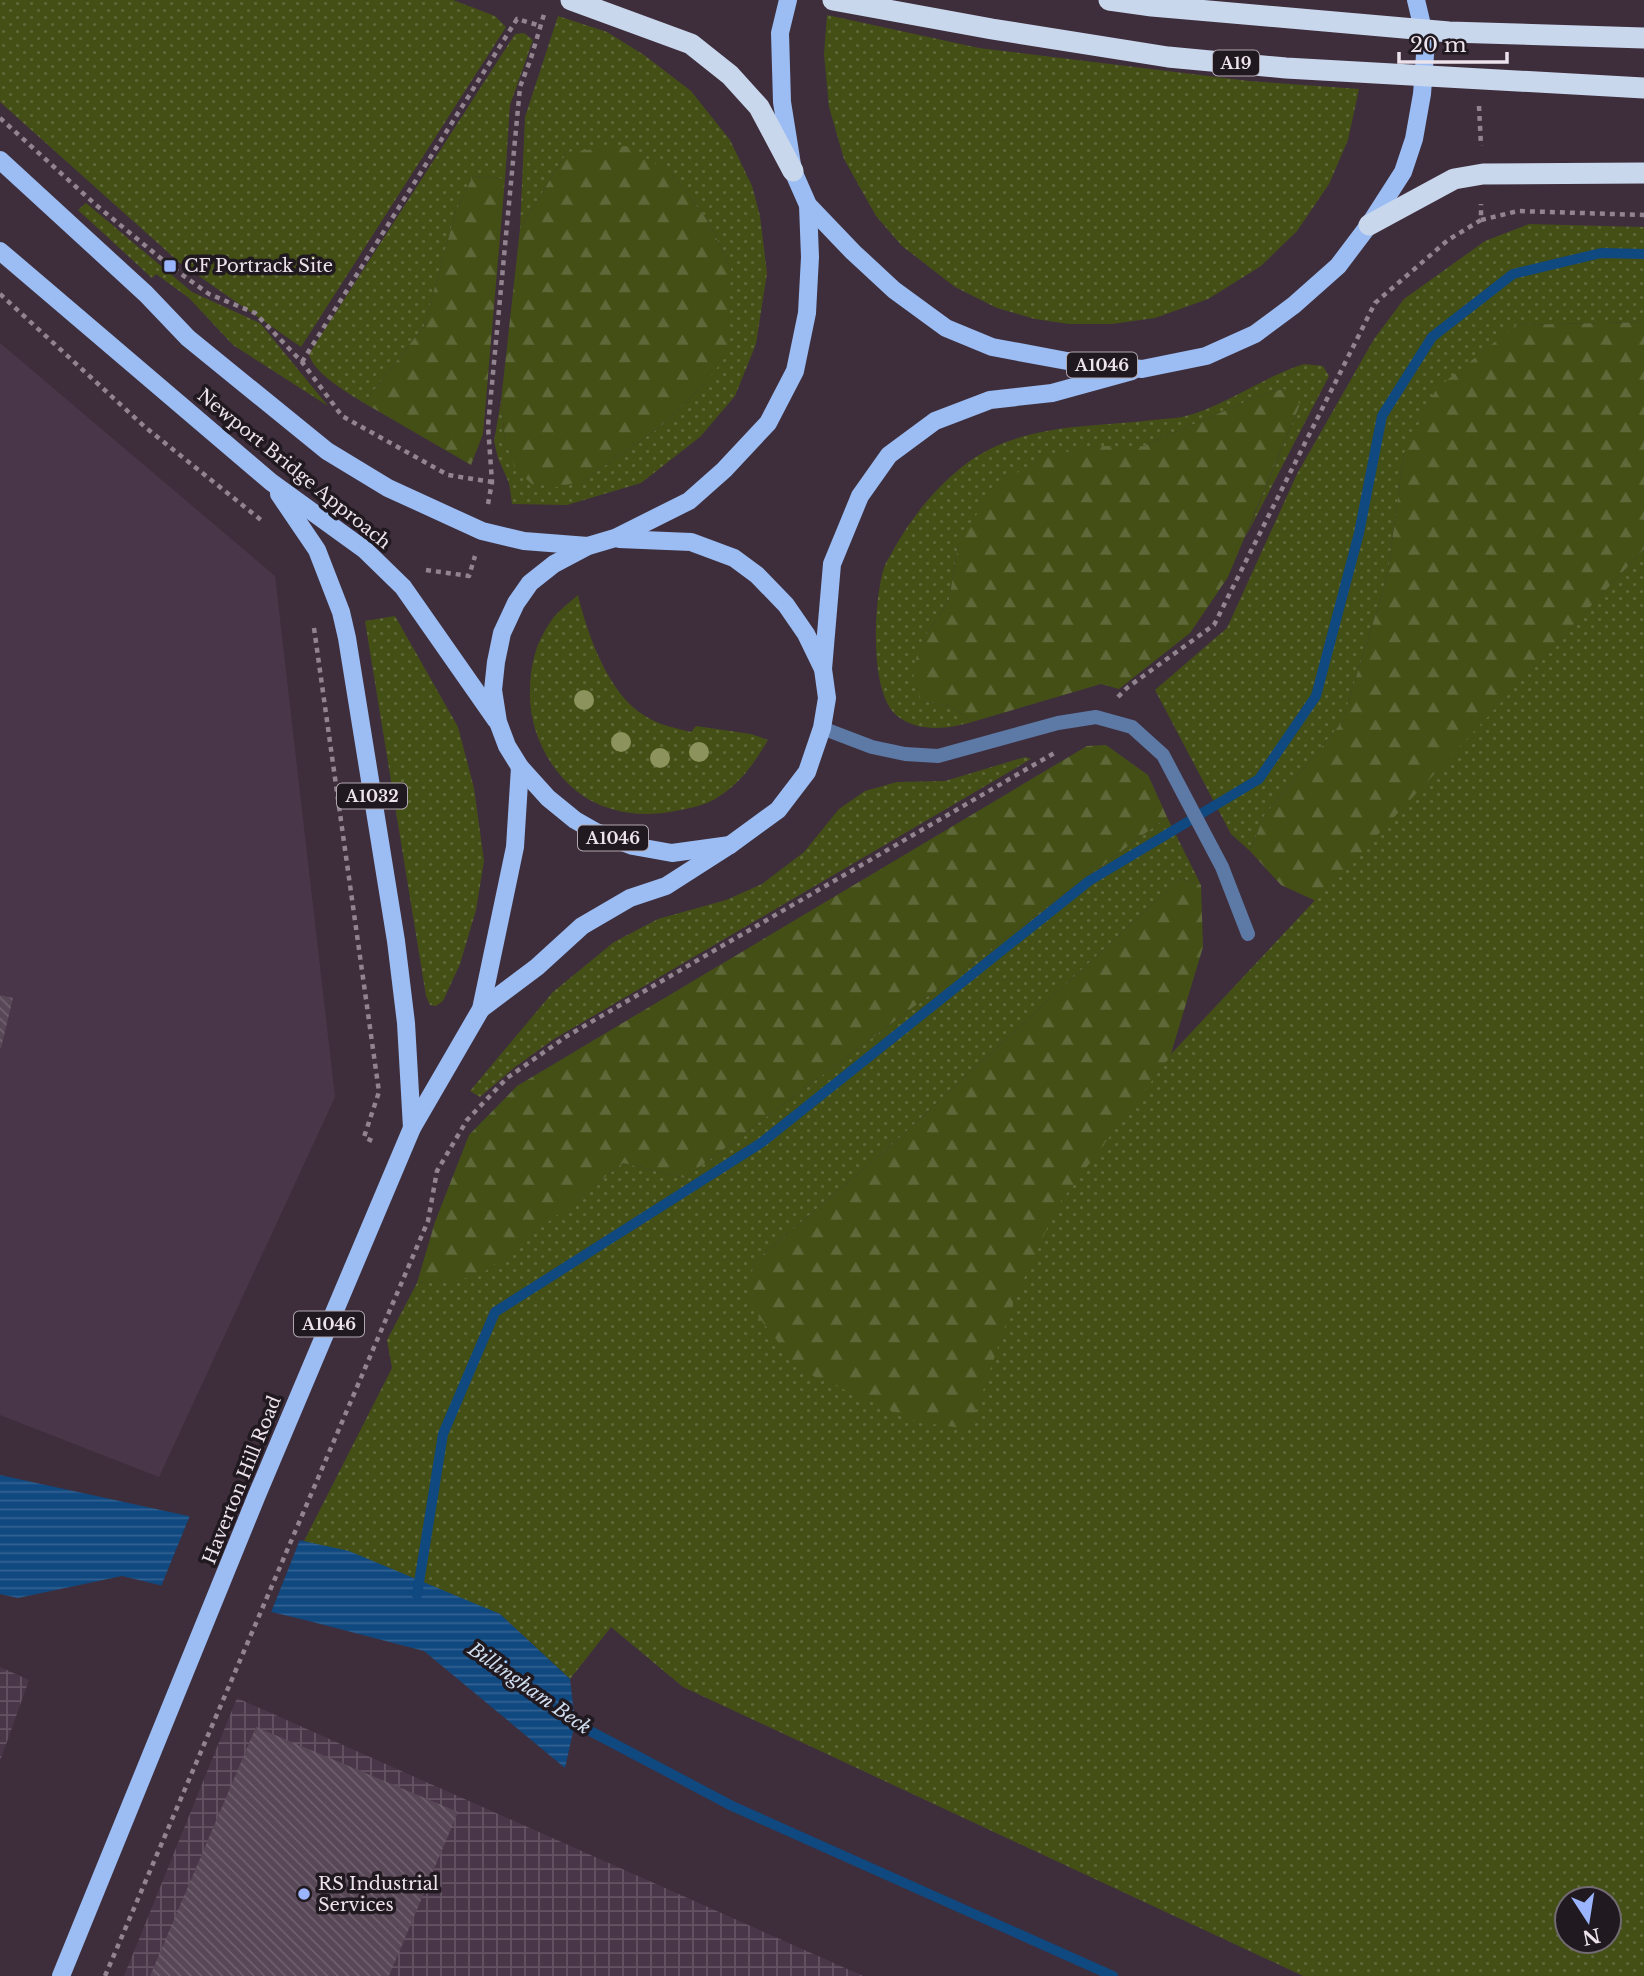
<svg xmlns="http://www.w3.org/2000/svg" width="1644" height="1976" viewBox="0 0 1644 1976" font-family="'Libre Baskerville',serif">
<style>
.built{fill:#4a3649}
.industrial{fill:url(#industrial-grid)}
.grass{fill:url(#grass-dots);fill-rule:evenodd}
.forest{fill:url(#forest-firs)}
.water{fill:url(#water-rules)}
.pier{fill:#3e2e3c}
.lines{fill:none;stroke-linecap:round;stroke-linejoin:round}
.stream{stroke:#104880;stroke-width:10}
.building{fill:url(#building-back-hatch)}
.path{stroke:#91848f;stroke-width:4.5;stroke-dasharray:5 5;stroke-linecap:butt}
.lane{stroke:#5d79a5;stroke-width:14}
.primary{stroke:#9bbdf3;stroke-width:18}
.highway{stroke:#c9d7ed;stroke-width:21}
.highway-bridge{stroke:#c9d7ed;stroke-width:21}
.tree{fill:#8d935c}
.poi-dot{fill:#9ab5fd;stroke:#201920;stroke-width:2.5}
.labels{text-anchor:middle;stroke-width:7;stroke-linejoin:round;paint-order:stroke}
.shield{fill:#201920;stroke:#b0a6af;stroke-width:2}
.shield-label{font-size:16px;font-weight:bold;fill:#ede3ec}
.poi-label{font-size:18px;fill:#ede3ec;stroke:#201920;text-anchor:start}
.street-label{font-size:18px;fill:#ede3ec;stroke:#201920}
.water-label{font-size:19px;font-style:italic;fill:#d0deef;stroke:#201920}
</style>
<defs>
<pattern id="industrial-grid" width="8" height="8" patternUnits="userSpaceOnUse" patternTransform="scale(1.75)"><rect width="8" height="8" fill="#4a3649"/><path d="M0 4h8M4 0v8" fill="none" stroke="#645363"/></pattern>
<pattern id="grass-dots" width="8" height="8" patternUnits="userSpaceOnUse" patternTransform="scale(1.75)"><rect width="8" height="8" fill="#444f16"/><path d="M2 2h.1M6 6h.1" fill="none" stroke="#5f6838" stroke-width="1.8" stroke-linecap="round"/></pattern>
<pattern id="forest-firs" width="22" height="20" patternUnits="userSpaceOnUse" patternTransform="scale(1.75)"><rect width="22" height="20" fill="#444f16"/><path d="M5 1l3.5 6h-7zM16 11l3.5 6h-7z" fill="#5f6838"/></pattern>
<pattern id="water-rules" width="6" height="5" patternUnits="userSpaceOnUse" patternTransform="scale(1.75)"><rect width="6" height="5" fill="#104880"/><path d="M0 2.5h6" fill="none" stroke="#336292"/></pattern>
<pattern id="building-back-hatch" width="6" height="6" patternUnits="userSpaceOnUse" patternTransform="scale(1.75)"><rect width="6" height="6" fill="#584756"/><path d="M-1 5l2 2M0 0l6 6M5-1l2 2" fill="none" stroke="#70616e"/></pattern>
</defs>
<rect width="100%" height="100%" fill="#3e2e3c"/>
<path class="built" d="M0 343 275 576 335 1097 159 1477 0 1415Z"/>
<g class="industrial">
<path d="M0 1667 29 1680 0 1761Z"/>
<path d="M237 1698 863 1976H124Z"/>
</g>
<g class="grass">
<path d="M0 0H453L495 16 506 27 301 347 180 263 0 102Z"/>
<path d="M827 15 979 48 1249 81 1359 89 1348 140 1329 184 1297 231 1261 266 1208 299 1155 318 1112 324H1069L1035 319 997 308 955 287 902 246 876 216 844 159 829 107 824 54Z"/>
<path d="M558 16 607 32 644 55 691 91 730 140 752 186 760 216 767 273 756 344 735 396 700 437 641 483 567 505 512 504 509 483 498 458 494 441 501 401 505 440 583 481 656 430 706 383 731 269 709 222 672 174 567 152 520 229 525 117Z"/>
<path d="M524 33 533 40 510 105 505 179 473 176 456 211 424 326 364 403C348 393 313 373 309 354L515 34Z"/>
<path d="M86 203 192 292 260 323 328 406 233 345 189 298 156 274 152 278 78 210Z"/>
<path d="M1529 224 1644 227V322L1516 325 1404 453 1387 578 1342 722 1264 816 1250 851 1231 834 1155 690 1227 628 1297 474 1374 339 1404 299 1485 241Z"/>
<path d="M1304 364 1323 366 1329 376 1244 540 1299 407 1284 389 1266 393 1143 446H1093L958 545 949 600 922 641 921 701 950 706 972 722C949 729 920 732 900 718 868 698 874 603 883 571 885 563 891 555 895 547 914 514 937 486 967 463 1019 425 1084 427 1145 421 1157 419 1171 419 1182 417 1226 406 1262 377 1304 364Z"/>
<path d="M1644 549V1976H1303L683 1687 611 1627 570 1679 500 1614 304 1541 392 1368 387 1340 417 1283 478 1276 623 1163 685 1178 1167 817 1201 885 1181 878 887 1149 754 1262 749 1294 965 1274ZM1567 1899H1609V1941H1567Z"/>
<path d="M578 595C587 634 609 695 645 716 659 725 675 728 691 732L696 726 751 734 768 740C754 764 739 785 715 799 705 805 692 808 680 810 657 815 634 816 612 809 562 796 528 740 530 691 530 665 536 642 551 621 558 611 569 603 578 595Z"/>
<path d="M395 616 458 727 474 788 484 861 476 910 460 964 443 1001 436 1006 430 1005 426 996 365 621Z"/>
<path d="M1025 757 1031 759 554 1039 515 1067 480 1097 470 1091 553 992 614 942 658 919 726 900 762 884 804 852 839 809 865 791 897 782 945 781Z"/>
</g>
<g class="forest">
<path d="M626 146 672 174 709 222 731 269 728 353 706 383 656 430 583 481 557 487 532 484 515 469 505 440 501 401 520 229 567 152Z"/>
<path d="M473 176 505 179 483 434 471 465 364 403 424 326 456 211Z"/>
<path d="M1644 322V549L1316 901 1281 885 1250 851 1264 816 1342 722 1387 578 1404 453 1437 388 1516 325Z"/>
<path d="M1284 389 1298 395 1299 407 1228 577 1190 633 1119 689 1101 684 972 722 950 706 921 701 912 670 922 641 949 600 958 545 992 489 1040 458 1093 446H1143L1266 393Z"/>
<path d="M1106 745 1148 775 1167 817 685 1178 623 1163 478 1277 417 1283 435 1222 469 1135 517 1086 1087 746Z"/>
<path d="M1181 878 1201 885 1203 947 1170 1057 1058 1205 1014 1300 970 1429 917 1422 800 1370 747 1302 754 1262 887 1149Z"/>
</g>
<path class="water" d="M0 1475 349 1551 500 1614 570 1679 575 1723 565 1768 424 1651 309 1621 122 1576 18 1598 0 1594Z"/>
<path class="pier" d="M191 1513 301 1537 270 1615 160 1589Z"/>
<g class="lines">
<g class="stream">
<path d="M417 1595 443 1434 495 1312 761 1143 1089 881 1259 779 1316 696 1359 533 1382 416 1432 337 1513 274 1601 253 1644 254"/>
<path d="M575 1723 732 1806 1113 1976"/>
</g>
</g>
<g class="building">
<path d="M0 995 13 998 1 1048H0Z"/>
<path d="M256 1727 458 1812 389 1976H150Z"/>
</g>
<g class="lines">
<g class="path">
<path d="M1479 106 1481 146"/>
<path d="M0 118 96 205 170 266 209 294 255 313 302 362 342 416 448 475 492 482"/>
<path d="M1481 220 1518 211 1644 215"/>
<path d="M0 294 145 427 261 520"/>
<path d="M302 362 517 19 541 26"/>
<path d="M488 504 492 482 488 426 520 87 531 58 545 11"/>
<path d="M426 570 469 576 475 556"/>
<path d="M314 628 379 1092 364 1137 376 1143"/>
<path d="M1118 697 1128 687 1214 625 1375 303 1448 240 1481 220V204"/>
<path d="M105 1976 428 1221 437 1171 467 1120 507 1078 567 1036 1056 752"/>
</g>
<path class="lane" d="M822 728 872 747 905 754 938 756 1058 723 1096 717 1132 727 1163 755 1222 867 1248 934"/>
<g class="primary">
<path d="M788 0 780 33 782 102 793 171 808 205 853 252 894 290 946 328 992 347 1067 361 1142 369 1206 356 1255 334 1294 305 1338 266 1369 225 1403 172 1414 139 1422 94 1426 42 1416 0"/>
<path d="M0 160 146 294 188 338 327 451 388 488 482 531 524 541 588 546"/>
<path d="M0 251 271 482 365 550 403 587 496 720"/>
<path d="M279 494 317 550 341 612 347 638 396 941 406 1023 412 1128"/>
<path d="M823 669 832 564 860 496 889 455 935 421 990 400 1052 393 1132 371"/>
<path d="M730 845 672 853 633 846 596 832 575 820 548 798 520 767 507 746 498 722 493 690 496 662 502 633 516 603 530 583 554 564 588 546 615 538 689 501 724 470 768 423 795 371 807 313 810 257 808 205"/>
<path d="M481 1009 537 967 582 926 630 898 666 886 730 845 778 810 807 772 822 728 827 698 823 669 806 634 786 605 757 575 734 558 691 542 619 539"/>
<path d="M61 1976 257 1495 412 1128 481 1009 515 847 520 767"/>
</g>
<g class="highway">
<path d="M571 0 691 44 730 75 759 107 793 171"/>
<path d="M1369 225 1454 179 1483 174 1644 173"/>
</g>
<g class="highway-bridge">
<path d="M833 0 992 29 1168 57 1286 68 1644 88"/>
<path d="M1109 0 1152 6 1449 32 1644 38"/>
</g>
</g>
<g class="tree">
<circle cx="584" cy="700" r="10"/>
<circle cx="621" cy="742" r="10"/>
<circle cx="699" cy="752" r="10"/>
<circle cx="660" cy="758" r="10"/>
</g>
<g class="poi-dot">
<rect x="163" y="259" width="14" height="14" rx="3.5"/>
<circle cx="304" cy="1894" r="7"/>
</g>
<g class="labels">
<g class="shield">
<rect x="1213" y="50.5" width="46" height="25" rx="5"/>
<rect x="1067" y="352.5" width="70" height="25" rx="5"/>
<rect x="337" y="783.5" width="70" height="25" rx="5"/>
<rect x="578" y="825.5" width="70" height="25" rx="5"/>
<rect x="294" y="1311.5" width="70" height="25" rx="5"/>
</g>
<g class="shield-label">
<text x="1236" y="69">A19</text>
<text x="1102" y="371">A1046</text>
<text x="372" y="802">A1032</text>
<text x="613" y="844">A1046</text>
<text x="329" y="1330">A1046</text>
</g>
<g class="poi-label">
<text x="184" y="272">CF Portrack Site</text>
<text x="318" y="1890">RS Industrial<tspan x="318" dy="21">Services</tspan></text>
</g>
<g class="street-label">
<text transform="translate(294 469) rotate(39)" y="6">Newport Bridge Approach</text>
<text transform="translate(242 1480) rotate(-68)" y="6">Haverton Hill Road</text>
</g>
<g class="water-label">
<text transform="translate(530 1688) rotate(35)" y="7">Billingham Beck</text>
</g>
</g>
<g transform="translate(1588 1920) rotate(168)"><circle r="33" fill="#201920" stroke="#726a72" stroke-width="2"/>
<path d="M0-5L12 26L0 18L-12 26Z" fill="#9ab5fd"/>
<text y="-10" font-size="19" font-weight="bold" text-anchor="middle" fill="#ede3ec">N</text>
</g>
<path d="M1399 52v10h108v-10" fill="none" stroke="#ede3ec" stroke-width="3.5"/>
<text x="1410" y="52" font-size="21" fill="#ede3ec" stroke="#201920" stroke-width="5" paint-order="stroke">20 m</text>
</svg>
